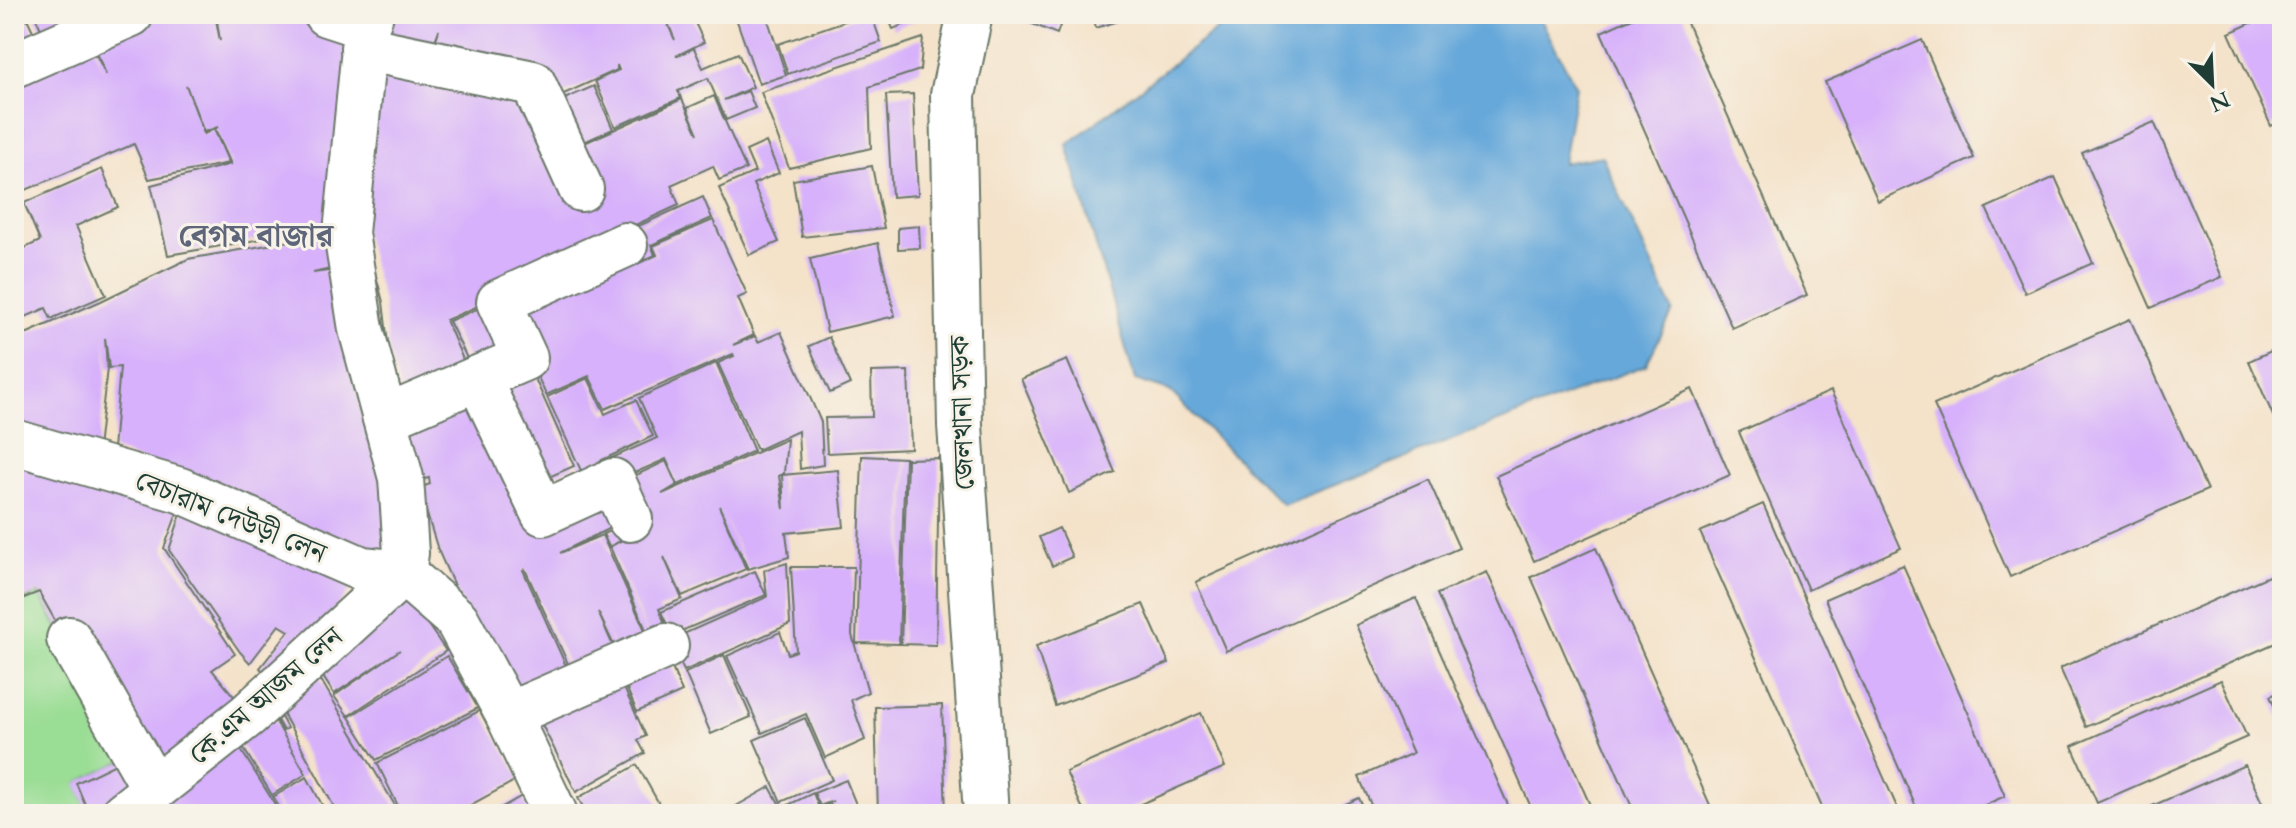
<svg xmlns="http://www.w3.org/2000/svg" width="2296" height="828" viewBox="0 0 2296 828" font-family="Cardo,'Noto Serif Bengali',serif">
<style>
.green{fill:#9add94;stroke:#5c8d64;stroke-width:2}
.water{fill:#66a8da;stroke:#427287;stroke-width:2}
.building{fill:#d7b1fb}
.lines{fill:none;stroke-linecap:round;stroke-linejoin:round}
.minor-casing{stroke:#6a7768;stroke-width:48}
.minor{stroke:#fff;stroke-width:44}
.labels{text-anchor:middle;stroke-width:6;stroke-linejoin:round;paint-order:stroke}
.street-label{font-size:28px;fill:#1f3d34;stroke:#f7f3e8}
.quarter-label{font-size:32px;font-weight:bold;fill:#5f667a;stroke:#f7f3e8}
</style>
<rect width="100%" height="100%" fill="#f7f3e8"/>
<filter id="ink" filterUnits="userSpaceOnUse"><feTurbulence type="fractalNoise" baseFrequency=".0125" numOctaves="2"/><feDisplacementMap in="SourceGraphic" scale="16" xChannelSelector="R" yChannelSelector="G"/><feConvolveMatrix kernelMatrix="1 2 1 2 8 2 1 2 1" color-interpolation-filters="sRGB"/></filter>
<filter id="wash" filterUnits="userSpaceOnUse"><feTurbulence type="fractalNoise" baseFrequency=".006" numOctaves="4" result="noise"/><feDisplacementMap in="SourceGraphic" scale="32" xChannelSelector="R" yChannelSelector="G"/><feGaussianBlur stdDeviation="1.8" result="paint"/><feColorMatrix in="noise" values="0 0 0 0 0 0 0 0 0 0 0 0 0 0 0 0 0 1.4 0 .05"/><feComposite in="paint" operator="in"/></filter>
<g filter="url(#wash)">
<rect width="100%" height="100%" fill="#f4e2c9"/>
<path class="green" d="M39 594 130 757 77 783 89 814H14V603Z"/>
<path class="water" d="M1249 14H1538L1576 87 1563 163 1602 156 1673 311 1646 365 1283 505 1170 391 1135 380 1067 145 1227 22Z"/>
<g id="blocks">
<g class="building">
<path d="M14 14H25L40 46 14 57Z"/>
<path d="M34 14H114L47 42Z"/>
<path d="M158 14H215L220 41 216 14H286L350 34 332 227 168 255 151 185 231 164 215 129 218 127 204 132 186 85 204 134 214 129 229 163 149 179 134 144 14 195V76L91 44 106 75 93 43Z"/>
<path d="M395 14H663L675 40 664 14H691L704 42 676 56 694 48 703 68 738 53 753 87 724 100 748 91 755 108 726 120 708 78 678 91 681 98 615 127 595 81 619 70 617 65V70L546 102 430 59 439 30 428 59 384 48Z"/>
<path d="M746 14H766L786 75 759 84 736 18Z"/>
<path d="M865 14H871L881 42 788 74 778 44Z"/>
<path d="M887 14H931L893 29Z"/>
<path d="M1008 14H1064L1057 34Z"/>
<path d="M1092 14H1137V15L1096 28Z"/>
<path d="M1641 14H1683L1807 295 1732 328 1601 32Z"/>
<path d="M2271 14H2282V121L2271 126 2229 33Z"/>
<path d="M923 38 920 70 869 87 871 148 789 168 761 92Z"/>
<path d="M1922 40 1974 158 1878 201 1825 82Z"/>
<path d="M376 55 534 90 567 151 682 99 698 134 687 108 714 96 746 169 719 180 713 166 671 185 679 205 620 232 621 234 703 197 712 218 651 245 655 255 635 265 657 255 653 246 713 220 747 294 738 298 754 335 733 345 755 336 758 342 781 332 821 422 823 465 800 469 798 431 757 450 718 363 734 356 733 354 605 409 589 376 546 395 504 302 542 278 446 320 471 378 403 405 389 352 383 302 364 231Z"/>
<path d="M594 86 613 129 566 150 546 107Z"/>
<path d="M913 94 918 195 892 197 886 95Z"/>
<path d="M2154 122 2222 277 2151 308 2082 153Z"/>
<path d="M766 142 779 173 753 184 779 242 749 255 719 188 755 172 746 151Z"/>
<path d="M872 166 884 228 802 237 793 180Z"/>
<path d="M102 169 118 207 76 226 106 295 51 319 46 308 14 322V253L40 241 24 203Z"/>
<path d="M2055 177 2093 263 2025 293 1986 208Z"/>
<path d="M919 226 920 248 898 249V228Z"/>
<path d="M330 234 335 268 313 273 335 270 347 361 385 456 398 538 379 557 113 449 120 367 109 368 105 338 107 368 98 449 14 426V393L20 394 14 380V339L101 301 188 259Z"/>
<path d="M878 243 895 316 827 332 810 259Z"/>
<path d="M493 302 519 356 475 375 449 321Z"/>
<path d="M2130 319 2207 490 2010 577 1934 405Z"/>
<path d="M829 337 850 384 830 393 809 346Z"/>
<path d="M2282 346V436L2249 361Z"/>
<path d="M1067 360 1115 472 1069 493 1021 379Z"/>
<path d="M528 363 574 466 533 484 487 381Z"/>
<path d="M716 363 754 451 678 485 666 459 614 482 605 461 657 438 639 398Z"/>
<path d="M908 371 911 449 827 453 825 418 872 417 871 372Z"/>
<path d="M588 378 605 414 636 400 653 436 602 460 612 480 590 490 547 397Z"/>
<path d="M477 388 544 517 613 483 628 519 560 553 602 535 650 641 619 656 598 612 618 657 574 677 525 569 523 570 571 677 521 699 460 599 438 550 419 488 430 484 429 478 419 480 403 417Z"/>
<path d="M1692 389 1730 475 1534 561 1496 476Z"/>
<path d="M1831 391 1901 548 1808 590 1739 432Z"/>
<path d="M787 439 784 473 779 476 784 509 782 475 838 470 844 527 786 533 789 557 748 569 719 506 746 569 682 596 664 557 682 599 659 609 671 638 653 646 610 547 624 539 609 547 603 534 646 515 630 478 666 461 677 485 662 494Z"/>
<path d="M14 456 181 503 164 548 235 654 212 670 242 706 156 778 65 638 39 592 14 602Z"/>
<path d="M862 456 905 458 899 644 856 643Z"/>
<path d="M939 458 936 645 901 644 907 459Z"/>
<path d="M1428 479 1459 548 1226 651 1196 582Z"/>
<path d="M1763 504 1900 814H1825L1700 532Z"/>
<path d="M184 505 357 582 273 682 260 668 289 631 279 625 250 663 240 652 169 550Z"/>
<path d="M1059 528 1072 557 1052 566 1039 537Z"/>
<path d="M1596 548 1714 814H1635L1531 577Z"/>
<path d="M787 563 790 624 684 671 670 640 767 597 764 570Z"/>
<path d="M1903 565 2005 796 1965 814H1919L1825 599Z"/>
<path d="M791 567H854L852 635 868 692 851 700 865 740 825 758 806 714 762 733 727 656 780 632 788 654 796 651Z"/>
<path d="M2282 570V640L2086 727 2060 668Z"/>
<path d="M755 571 766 595 672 635 661 612Z"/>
<path d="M1487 572 1594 814H1534L1437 594Z"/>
<path d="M1416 598 1512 814H1375L1359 777 1413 753 1356 625Z"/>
<path d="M410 599 446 651 348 716 334 696 400 650 334 694 317 667Z"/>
<path d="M1143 604 1169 663 1055 706 1036 646Z"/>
<path d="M666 653 682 692 637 712 620 673Z"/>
<path d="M724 655 751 717 711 734 685 673Z"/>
<path d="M447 656 478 708 376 760 349 717Z"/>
<path d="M315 670 396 807 382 814H338L275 699Z"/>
<path d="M618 675 646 736 638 740 645 753 576 792 535 711Z"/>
<path d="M2221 680 2247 737 2097 803 2072 746Z"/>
<path d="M2282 691V724L2270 696Z"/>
<path d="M942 705 946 814H878L875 707Z"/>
<path d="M268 708 306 774 272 795 233 731Z"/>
<path d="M481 710 520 778 454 814H402L377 763Z"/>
<path d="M1201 713 1225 767 1118 814H1085L1066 772Z"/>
<path d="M281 717 287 728 283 731 277 720Z"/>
<path d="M805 718 832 780 781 802 754 740Z"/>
<path d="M231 734 281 814H167L148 799Z"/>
<path d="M130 757 145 786 113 814H89L76 783Z"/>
<path d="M637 765 665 814H587L578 798Z"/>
<path d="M2245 765 2267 814H2134Z"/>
<path d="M307 777 327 814H284L273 797Z"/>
<path d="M846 780 860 814H834L830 803 833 801 820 806 814 793Z"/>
<path d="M770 787 785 814H722Z"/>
<path d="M813 793 819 808 828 804 833 814H792L788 805Z"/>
<path d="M522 796 531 814H490Z"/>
<path d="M1359 798 1366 814H1323Z"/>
</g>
</g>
</g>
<g filter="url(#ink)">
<use href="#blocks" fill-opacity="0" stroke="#6a7768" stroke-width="2"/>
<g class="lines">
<g class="minor-casing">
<g id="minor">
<path d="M326 14 366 27"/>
<path d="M371 14 366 27 346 233 361 329 401 478 406 553 403 573"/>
<path d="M970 14 953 95 960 425 986 814"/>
<path d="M363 48 533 83 581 189"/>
<path d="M14 65 131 14"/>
<path d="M478 378 543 513 613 481 630 519"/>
<path d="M385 418 525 358 499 302 625 245"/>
<path d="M14 442 180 490 362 569 403 573"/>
<path d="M403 573 457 620 508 715 555 814"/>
<path d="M69 639 154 788"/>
<path d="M508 715 666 646"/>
<path d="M123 814 248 715 403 573"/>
</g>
</g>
<use href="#minor" class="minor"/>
</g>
</g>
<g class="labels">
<g class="street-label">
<text transform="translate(961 413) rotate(-92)" y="10">জেলখানা সড়ক</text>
<text transform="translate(231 516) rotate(22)" y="10">বেচারাম দেউড়ী লেন</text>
<text transform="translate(265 695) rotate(-41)" y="10">কে.এম আজম লেন</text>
</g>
<g class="quarter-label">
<text x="256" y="246">বেগম বাজার</text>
</g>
</g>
<rect width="2296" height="828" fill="none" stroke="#f7f3e8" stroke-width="48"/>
<g transform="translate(2212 84) rotate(156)" stroke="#f7f3e8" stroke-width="6" paint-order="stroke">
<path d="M0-6L14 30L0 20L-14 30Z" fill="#1f3d34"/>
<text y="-12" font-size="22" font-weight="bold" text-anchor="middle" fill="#1f3d34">N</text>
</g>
</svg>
